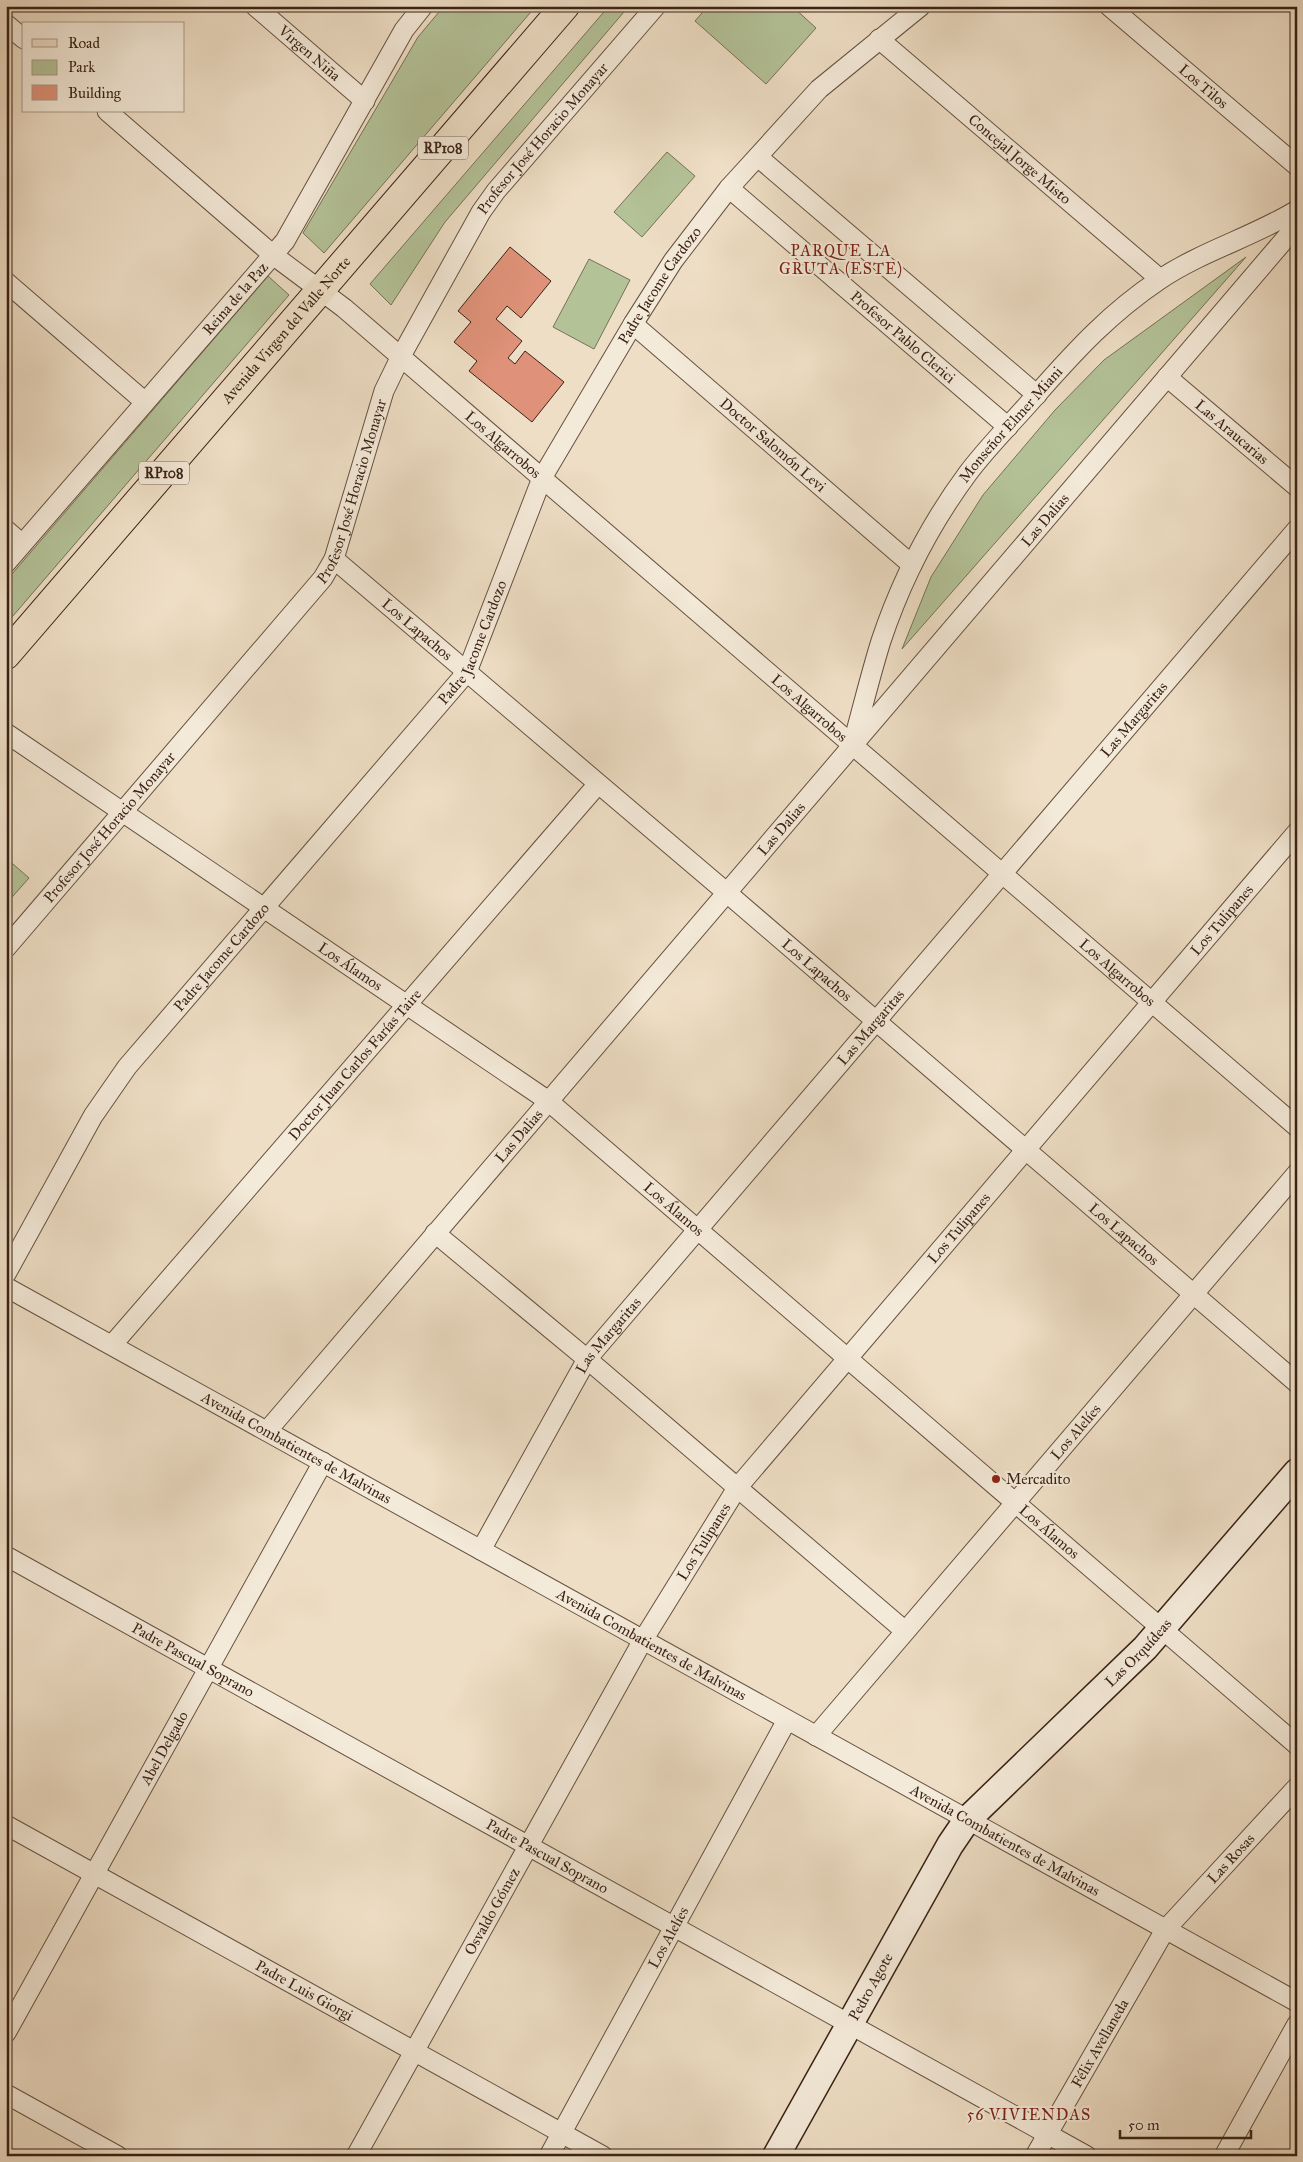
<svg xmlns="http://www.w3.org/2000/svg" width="1303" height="2162" viewBox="0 0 1303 2162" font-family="'IM FELL Great Primer',serif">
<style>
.green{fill:#b4c298;stroke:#767256}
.building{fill:#df9279;stroke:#392215}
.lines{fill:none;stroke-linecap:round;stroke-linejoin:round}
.street-casing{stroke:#665141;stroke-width:21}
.secondary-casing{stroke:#392215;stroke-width:29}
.primary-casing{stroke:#392215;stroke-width:30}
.street{stroke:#f4ead9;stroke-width:19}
.secondary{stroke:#f4ead9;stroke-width:26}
.primary{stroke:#eedec5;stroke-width:28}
.poi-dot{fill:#8f2418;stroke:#f4ead9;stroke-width:2}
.labels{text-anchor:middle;stroke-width:4;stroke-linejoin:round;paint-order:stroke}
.shield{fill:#f4ead9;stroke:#715e50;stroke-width:1}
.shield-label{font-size:14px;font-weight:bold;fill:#392215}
.street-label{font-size:15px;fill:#392215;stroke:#f4ead9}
.poi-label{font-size:15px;fill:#392215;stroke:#f4ead9;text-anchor:start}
.neighbourhood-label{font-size:16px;letter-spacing:1px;fill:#7a1f14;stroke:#f4ead9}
</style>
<rect width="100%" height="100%" fill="#eedec5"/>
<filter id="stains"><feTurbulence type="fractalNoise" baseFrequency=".004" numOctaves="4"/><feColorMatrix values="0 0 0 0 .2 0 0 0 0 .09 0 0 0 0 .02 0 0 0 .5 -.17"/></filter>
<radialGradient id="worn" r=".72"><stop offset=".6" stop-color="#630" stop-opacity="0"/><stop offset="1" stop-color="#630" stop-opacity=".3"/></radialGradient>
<g class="green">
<path d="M444 6H536L324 253 303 233 418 37Z"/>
<path d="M609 6H629L445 222 391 305 370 284Z"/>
<path d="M708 6H792L816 28 766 84 695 21Z"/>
<path d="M667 152 695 176 642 237 614 212Z"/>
<path d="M1246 257 902 649 931 577 983 495 1055 410 1104 360Z"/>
<path d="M589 259 630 280 594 349 553 327Z"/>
<path d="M268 276 289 295 6 624V581Z"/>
<path d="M6 858 29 878 6 904Z"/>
</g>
<path class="building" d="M510 247 551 281 521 318 507 306 496 319 522 341 508 358 515 364 525 351 564 382 532 422 469 371 477 361 454 342 471 322 458 311Z"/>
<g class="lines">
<g class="street-casing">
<g id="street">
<path id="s1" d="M255 6 365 101"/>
<path id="s2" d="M1109 6 1297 166"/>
<path d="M6 24 24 39"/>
<path id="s3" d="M879 39 1160 279"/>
<path id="s4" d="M107 111 273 255 344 308 1297 1127"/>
<path d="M758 157 1037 395"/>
<path id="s5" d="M729 188 1008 427"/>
<path d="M6 282 145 402"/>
<path id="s6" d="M633 324 912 565"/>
<path id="s7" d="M1167 377 1297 487"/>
<path d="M6 530 22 544"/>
<path id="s8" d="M334 559 726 892 1297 1383"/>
<path id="s9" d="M6 563 285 241 404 30 423 6"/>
<path id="s10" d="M6 733 547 1100 1297 1745"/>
<path id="s11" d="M854 739C863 706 871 673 881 641 901 581 931 523 968 473 989 445 1015 420 1038 393 1076 350 1110 313 1159 280 1202 251 1253 237 1297 210"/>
<path id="s12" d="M6 948 323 578 334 559 384 391 401 356 481 212 496 191 656 6"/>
<path d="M435 1233 587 1359 905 1631"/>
<path id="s13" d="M6 1274 93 1116 127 1067 467 672 542 478 633 324 673 261 729 188 819 89 921 6"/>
<path id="s14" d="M6 1287 1297 2002"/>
<path id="s15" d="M112 1345 598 784"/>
<path id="s16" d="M267 1431 1297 225"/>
<path id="s17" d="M481 1550 587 1359 1297 529"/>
<path id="s18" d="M6 1556 1087 2156"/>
<path id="s19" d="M816 1736 1297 1173"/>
<path id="s20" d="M6 1825 603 2156"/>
<path id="s21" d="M6 2033 323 1462"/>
<path d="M6 2094 118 2156"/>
<path id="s22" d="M356 2156 643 1640 737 1488 1297 832"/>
<path id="s23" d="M549 2156 787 1720"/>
<path id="s24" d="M1035 2156 1165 1930 1297 1787"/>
<path d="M1224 2156 1297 2024"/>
</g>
</g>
<g class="secondary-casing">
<g id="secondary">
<path id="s25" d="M776 2156 950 1845 967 1820 1145 1648 1297 1472"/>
</g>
</g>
<g class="primary-casing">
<g id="primary">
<path id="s26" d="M6 655 565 6"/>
</g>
</g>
<use href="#street" class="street"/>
<use href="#secondary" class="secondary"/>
<use href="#primary" class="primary"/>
</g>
<circle class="poi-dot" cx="996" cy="1479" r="5"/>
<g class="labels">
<g class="shield">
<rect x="418" y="136.5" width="50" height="23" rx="4"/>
<rect x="139" y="461.5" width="50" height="23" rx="4"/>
</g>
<g class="shield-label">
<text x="443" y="153">RP108</text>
<text x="164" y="478">RP108</text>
</g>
<g class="street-label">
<text dy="5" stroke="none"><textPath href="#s1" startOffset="72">Virgen Niña</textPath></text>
<text dy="5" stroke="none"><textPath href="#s2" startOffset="124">Los Tilos</textPath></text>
<text dy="5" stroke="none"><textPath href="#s12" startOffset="984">Profesor José Horacio Monayar</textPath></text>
<text dy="5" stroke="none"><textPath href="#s3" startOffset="185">Concejal Jorge Misto</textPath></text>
<text dy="5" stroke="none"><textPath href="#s13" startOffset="1195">Padre Jacome Cardozo</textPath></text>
<text dy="5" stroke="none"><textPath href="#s9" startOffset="350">Reina de la Paz</textPath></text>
<text dy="5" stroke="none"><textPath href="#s26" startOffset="429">Avenida Virgen del Valle Norte</textPath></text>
<text dy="5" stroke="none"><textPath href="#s5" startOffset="229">Profesor Pablo Clerici</textPath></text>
<text dy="5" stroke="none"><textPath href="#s11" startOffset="356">Monseñor Elmer Miani</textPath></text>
<text dy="5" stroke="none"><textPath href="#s7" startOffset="85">Las Araucarias</textPath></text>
<text dy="5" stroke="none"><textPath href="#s4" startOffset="518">Los Algarrobos</textPath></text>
<text dy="5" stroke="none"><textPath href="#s6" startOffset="185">Doctor Salomón Levi</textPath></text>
<text dy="5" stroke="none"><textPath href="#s12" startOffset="579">Profesor José Horacio Monayar</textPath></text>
<text dy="5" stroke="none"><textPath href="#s16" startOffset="1198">Las Dalias</textPath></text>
<text dy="5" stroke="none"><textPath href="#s8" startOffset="109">Los Lapachos</textPath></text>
<text dy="5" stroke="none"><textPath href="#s13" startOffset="790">Padre Jacome Cardozo</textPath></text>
<text dy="5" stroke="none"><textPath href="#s4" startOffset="922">Los Algarrobos</textPath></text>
<text dy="5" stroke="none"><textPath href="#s17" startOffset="1060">Las Margaritas</textPath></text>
<text dy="5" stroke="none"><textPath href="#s12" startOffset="159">Profesor José Horacio Monayar</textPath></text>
<text dy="5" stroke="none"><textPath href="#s16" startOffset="792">Las Dalias</textPath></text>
<text dy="5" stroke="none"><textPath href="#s22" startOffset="1516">Los Tulipanes</textPath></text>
<text dy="5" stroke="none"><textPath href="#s13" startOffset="385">Padre Jacome Cardozo</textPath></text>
<text dy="5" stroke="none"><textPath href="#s10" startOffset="416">Los Álamos</textPath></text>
<text dy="5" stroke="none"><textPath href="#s8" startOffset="634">Los Lapachos</textPath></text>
<text dy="5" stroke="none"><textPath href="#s4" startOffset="1328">Los Algarrobos</textPath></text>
<text dy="5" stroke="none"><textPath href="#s17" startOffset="655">Las Margaritas</textPath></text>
<text dy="5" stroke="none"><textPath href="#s15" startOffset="371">Doctor Juan Carlos Farías Taire</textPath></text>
<text dy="5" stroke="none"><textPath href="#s16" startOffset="388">Las Dalias</textPath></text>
<text dy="5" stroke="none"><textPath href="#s10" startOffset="821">Los Álamos</textPath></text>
<text dy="5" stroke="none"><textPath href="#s22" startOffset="1111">Los Tulipanes</textPath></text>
<text dy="5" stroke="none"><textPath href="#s8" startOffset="1039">Los Lapachos</textPath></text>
<text dy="5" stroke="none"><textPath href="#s17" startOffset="250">Las Margaritas</textPath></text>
<text dy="5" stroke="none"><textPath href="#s19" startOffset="400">Los Alelíes</textPath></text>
<text dy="5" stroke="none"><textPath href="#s14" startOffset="332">Avenida Combatientes de Malvinas</textPath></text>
<text dy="5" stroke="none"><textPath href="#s10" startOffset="1316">Los Álamos</textPath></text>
<text dy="5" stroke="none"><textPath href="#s22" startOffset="706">Los Tulipanes</textPath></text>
<text dy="5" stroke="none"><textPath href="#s14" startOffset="738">Avenida Combatientes de Malvinas</textPath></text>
<text dy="5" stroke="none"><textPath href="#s25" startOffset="626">Las Orquídeas</textPath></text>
<text dy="5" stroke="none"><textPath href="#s18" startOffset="214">Padre Pascual Soprano</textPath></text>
<text dy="5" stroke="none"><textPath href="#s21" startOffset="326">Abel Delgado</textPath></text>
<text dy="5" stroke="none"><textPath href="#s14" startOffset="1142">Avenida Combatientes de Malvinas</textPath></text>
<text dy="5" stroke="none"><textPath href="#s18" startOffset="619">Padre Pascual Soprano</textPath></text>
<text dy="5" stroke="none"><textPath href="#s24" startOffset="358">Las Rosas</textPath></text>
<text dy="5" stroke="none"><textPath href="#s22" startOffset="280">Osvaldo Gómez</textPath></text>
<text dy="5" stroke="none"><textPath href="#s23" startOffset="249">Los Alelíes</textPath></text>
<text dy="5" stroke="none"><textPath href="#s25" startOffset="194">Pedro Agote</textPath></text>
<text dy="5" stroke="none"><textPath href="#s20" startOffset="341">Padre Luis Giorgi</textPath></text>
<text dy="5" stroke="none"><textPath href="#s24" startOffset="130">Félix Avellaneda</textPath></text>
</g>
<g class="poi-label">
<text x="1006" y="1484">Mercadito</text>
</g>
<g class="neighbourhood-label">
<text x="841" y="256">PARQUE LA<tspan x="841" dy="18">GRUTA (ESTE)</tspan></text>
<text x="1029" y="2120">56 VIVIENDAS</text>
</g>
</g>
<rect width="1303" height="2162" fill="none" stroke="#eedec5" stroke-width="25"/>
<rect x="8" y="8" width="1288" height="2147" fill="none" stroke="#392215" stroke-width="2.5"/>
<rect x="12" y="12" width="1278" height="2137" fill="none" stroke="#392215"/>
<rect x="22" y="22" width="162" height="90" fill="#f4ead9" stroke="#a99a8b"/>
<rect x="32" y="39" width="25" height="8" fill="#eedec5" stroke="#a99a8b"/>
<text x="68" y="48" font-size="15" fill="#392215">Road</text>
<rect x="32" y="60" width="25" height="15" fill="#b4c298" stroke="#a99a8b"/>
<text x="68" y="72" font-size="15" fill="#392215">Park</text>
<rect x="32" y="85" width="25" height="15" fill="#df9279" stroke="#a99a8b"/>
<text x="68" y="98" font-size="15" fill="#392215">Building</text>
<path d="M1120 2130v8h131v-8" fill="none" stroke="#392215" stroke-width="2.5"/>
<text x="1128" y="2130" font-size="15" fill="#392215" stroke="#f4ead9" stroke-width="4" paint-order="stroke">50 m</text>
<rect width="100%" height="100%" filter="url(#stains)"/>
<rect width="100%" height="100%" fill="url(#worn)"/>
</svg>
